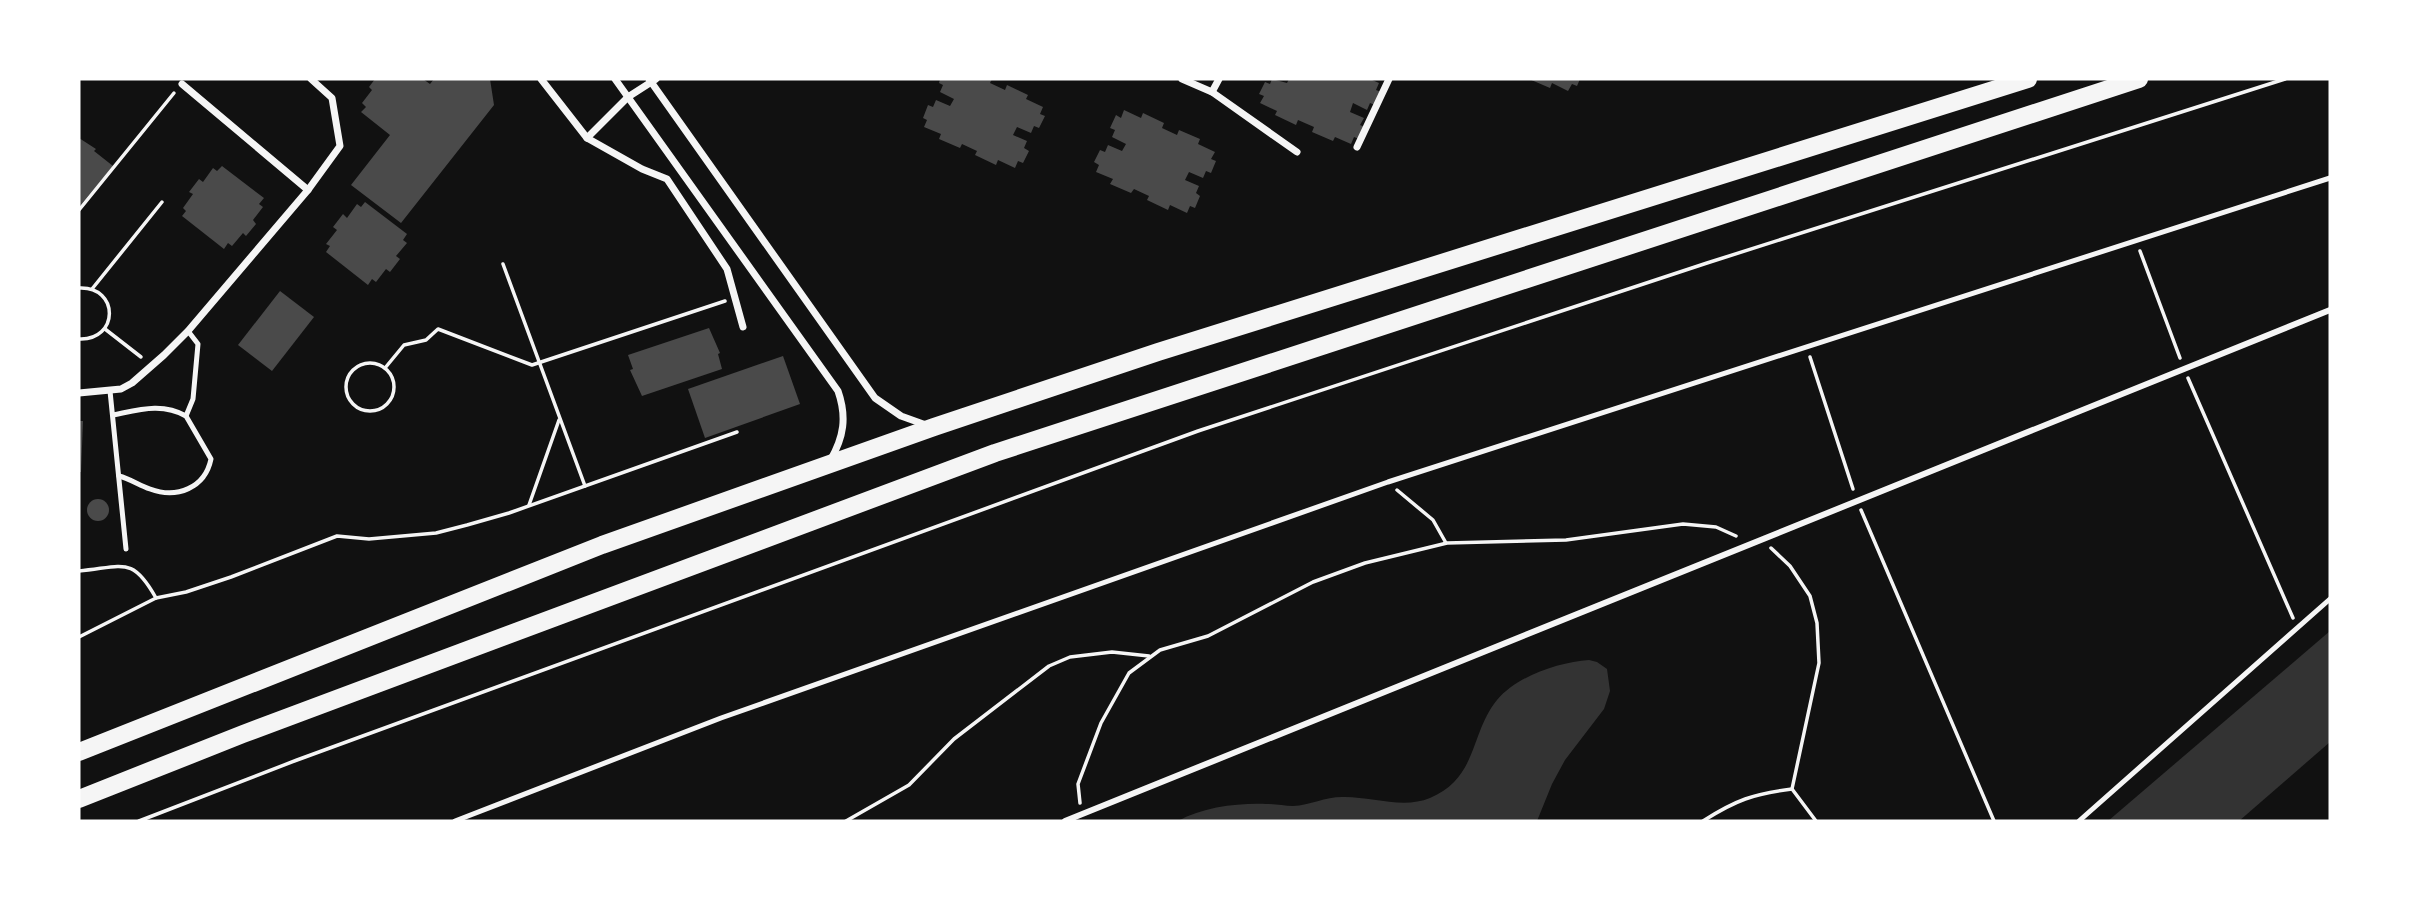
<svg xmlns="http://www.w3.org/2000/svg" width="2409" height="900" viewBox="0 0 2409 900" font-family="'Nunito Sans',sans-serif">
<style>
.water{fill:#333}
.building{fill:#4a4a4a}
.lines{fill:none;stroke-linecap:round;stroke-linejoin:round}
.path{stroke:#f5f5f5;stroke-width:3.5}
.service{stroke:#f5f5f5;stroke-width:5}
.pedestrian{stroke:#f5f5f5;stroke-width:6}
.minor{stroke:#f5f5f5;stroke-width:7}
.trunk{stroke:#f5f5f5;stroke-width:18}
</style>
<rect width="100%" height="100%" fill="#111"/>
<g class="water">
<path d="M2330 631V742L2239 821H2108Z"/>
<path d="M1589 660 1597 662 1607 669 1610 691 1604 709 1565 760 1552 784 1537 821H1178C1203 807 1238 803 1266 804 1275 804 1284 806 1293 806 1311 805 1327 796 1345 797 1372 797 1404 809 1430 798 1478 778 1470 733 1497 700 1517 676 1559 662 1589 660Z"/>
</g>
<g class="building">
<path d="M375 79H423L430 84 434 79H490L494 105 401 223 351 185 390 135 361 112 366 107 362 103 372 90 369 87Z"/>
<path d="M940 79H992L990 83 1005 90 1007 85 1028 95 1026 99 1043 107 1040 114 1045 116 1039 128 1034 126 1031 133 1017 127 1013 135 1027 141 1024 148 1029 151 1023 163 1018 161 1015 168 998 160 996 165 975 155 977 151 962 144 960 148 939 139 941 134 924 127 927 120 923 118 928 105 933 107 936 100 950 106 954 99 940 92 943 85 939 83Z"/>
<path d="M1272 79 1287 83 1289 79H1370L1379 83 1376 90 1381 92 1375 105 1370 103 1367 110 1353 103 1350 112 1364 118 1360 125 1365 127 1359 139 1354 137 1351 144 1335 137 1333 141 1312 132 1314 127 1298 120 1296 125 1275 115 1277 111 1260 103 1264 96 1259 94 1265 82 1270 84Z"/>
<path d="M1529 79H1580L1577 86 1572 84 1568 91 1552 83 1550 88Z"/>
<path d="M1124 110 1141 118 1143 113 1164 123 1162 128 1177 135 1179 130 1200 139 1198 144 1215 152 1211 159 1216 161 1211 173 1206 171 1203 178 1189 172 1185 180 1199 186 1196 193 1200 196 1195 208 1190 206 1187 213 1170 205 1168 210 1147 200 1149 196 1134 189 1131 193 1110 184 1113 179 1096 172 1099 165 1094 162 1100 150 1105 152 1108 145 1122 151 1126 144 1112 137 1115 130 1110 128 1116 115 1121 118Z"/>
<path d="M79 138 96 149 94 151 113 166 79 207Z"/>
<path d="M222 166 264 198 259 204 263 207 253 220 256 224 246 236 243 233 232 246 228 243 224 249 182 216 186 211 183 208 193 194 189 192 199 179 203 182 213 168 217 171Z"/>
<path d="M365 202 407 234 403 240 407 243 396 256 400 259 390 272 386 269 376 282 372 279 368 285 326 252 330 246 326 244 337 230 333 227 343 214 347 218 357 204 361 207Z"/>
<path d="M280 291 314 317 272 371 238 345Z"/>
<path d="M709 328 720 353 718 354 722 369 642 396 630 370 633 369 628 355Z"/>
<path d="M783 356 800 404 705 438 688 389Z"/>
<path d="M79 421H83L81 472H79Z"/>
<circle cx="98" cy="510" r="11"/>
</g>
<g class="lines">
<g class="path">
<path d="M79 210 174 93"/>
<path d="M2140 251 2180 358"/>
<path d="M503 264 585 486"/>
<path d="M79 288C120 286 119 341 79 339"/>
<path d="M92 289 162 202"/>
<path d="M105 329 141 357"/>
<path d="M1810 357 1853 489"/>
<circle cx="370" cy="387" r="24"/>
<path d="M385 368 404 345 426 340 438 329 532 365 725 301"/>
<path d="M2188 378 2293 618"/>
<path d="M1397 490 1433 520 1446 543"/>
<path d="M529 505 559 420"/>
<path d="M1861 510 1994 821"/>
<path d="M1771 548 1790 566 1810 596 1817 623 1819 663 1792 789 1816 821"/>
<path d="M79 571C123 567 132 555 156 598"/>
<path d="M79 637 156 598 186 592 231 577 337 536 369 539 436 533 467 525 509 513 737 432"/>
<path d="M1080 803 1078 784 1101 723 1129 673 1160 650 1208 636 1313 582 1365 563 1447 543 1566 540 1683 524 1716 527 1736 536"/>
<path d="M139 821 297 760 1198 431 1707 263 2285 79"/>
<path d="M846 821 909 785 954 739 1049 666 1070 657 1112 652 1149 656"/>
<path d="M1703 821C1736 800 1753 794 1792 789"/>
</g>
<g class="service">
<path d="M110 391 126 549"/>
<path d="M113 415C138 410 162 402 186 416L211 459C205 488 177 499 150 489 139 485 130 479 119 476"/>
<path d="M186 416 193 399 198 344 188 331"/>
<path d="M455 821 721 718 1388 482 2330 178"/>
<path d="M2079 821 2330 599"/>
</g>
<path class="pedestrian" d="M1065 821 2330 310"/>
<g class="minor">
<path d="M541 79 587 138 642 169 667 179 727 269 743 327"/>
<path d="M615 79 838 391C847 417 844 437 830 461"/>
<path d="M649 79 875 398 901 416 926 425"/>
<path d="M1182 79 1212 92 1297 152"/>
<path d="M182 84 308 190"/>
<path d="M1212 92 1219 79"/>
<path d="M587 138 628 97 656 79"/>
<path d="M1357 147 1389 79"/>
<path d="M79 393 121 389 132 383 164 355 188 331 308 190 340 146 332 98 311 79"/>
</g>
<g class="trunk">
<path d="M79 752 602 545 934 427 1158 352 2028 79"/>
<path d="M79 799 243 734 995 453 2139 79"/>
</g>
</g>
<rect width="2409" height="900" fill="none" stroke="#ffffff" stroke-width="161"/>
</svg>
